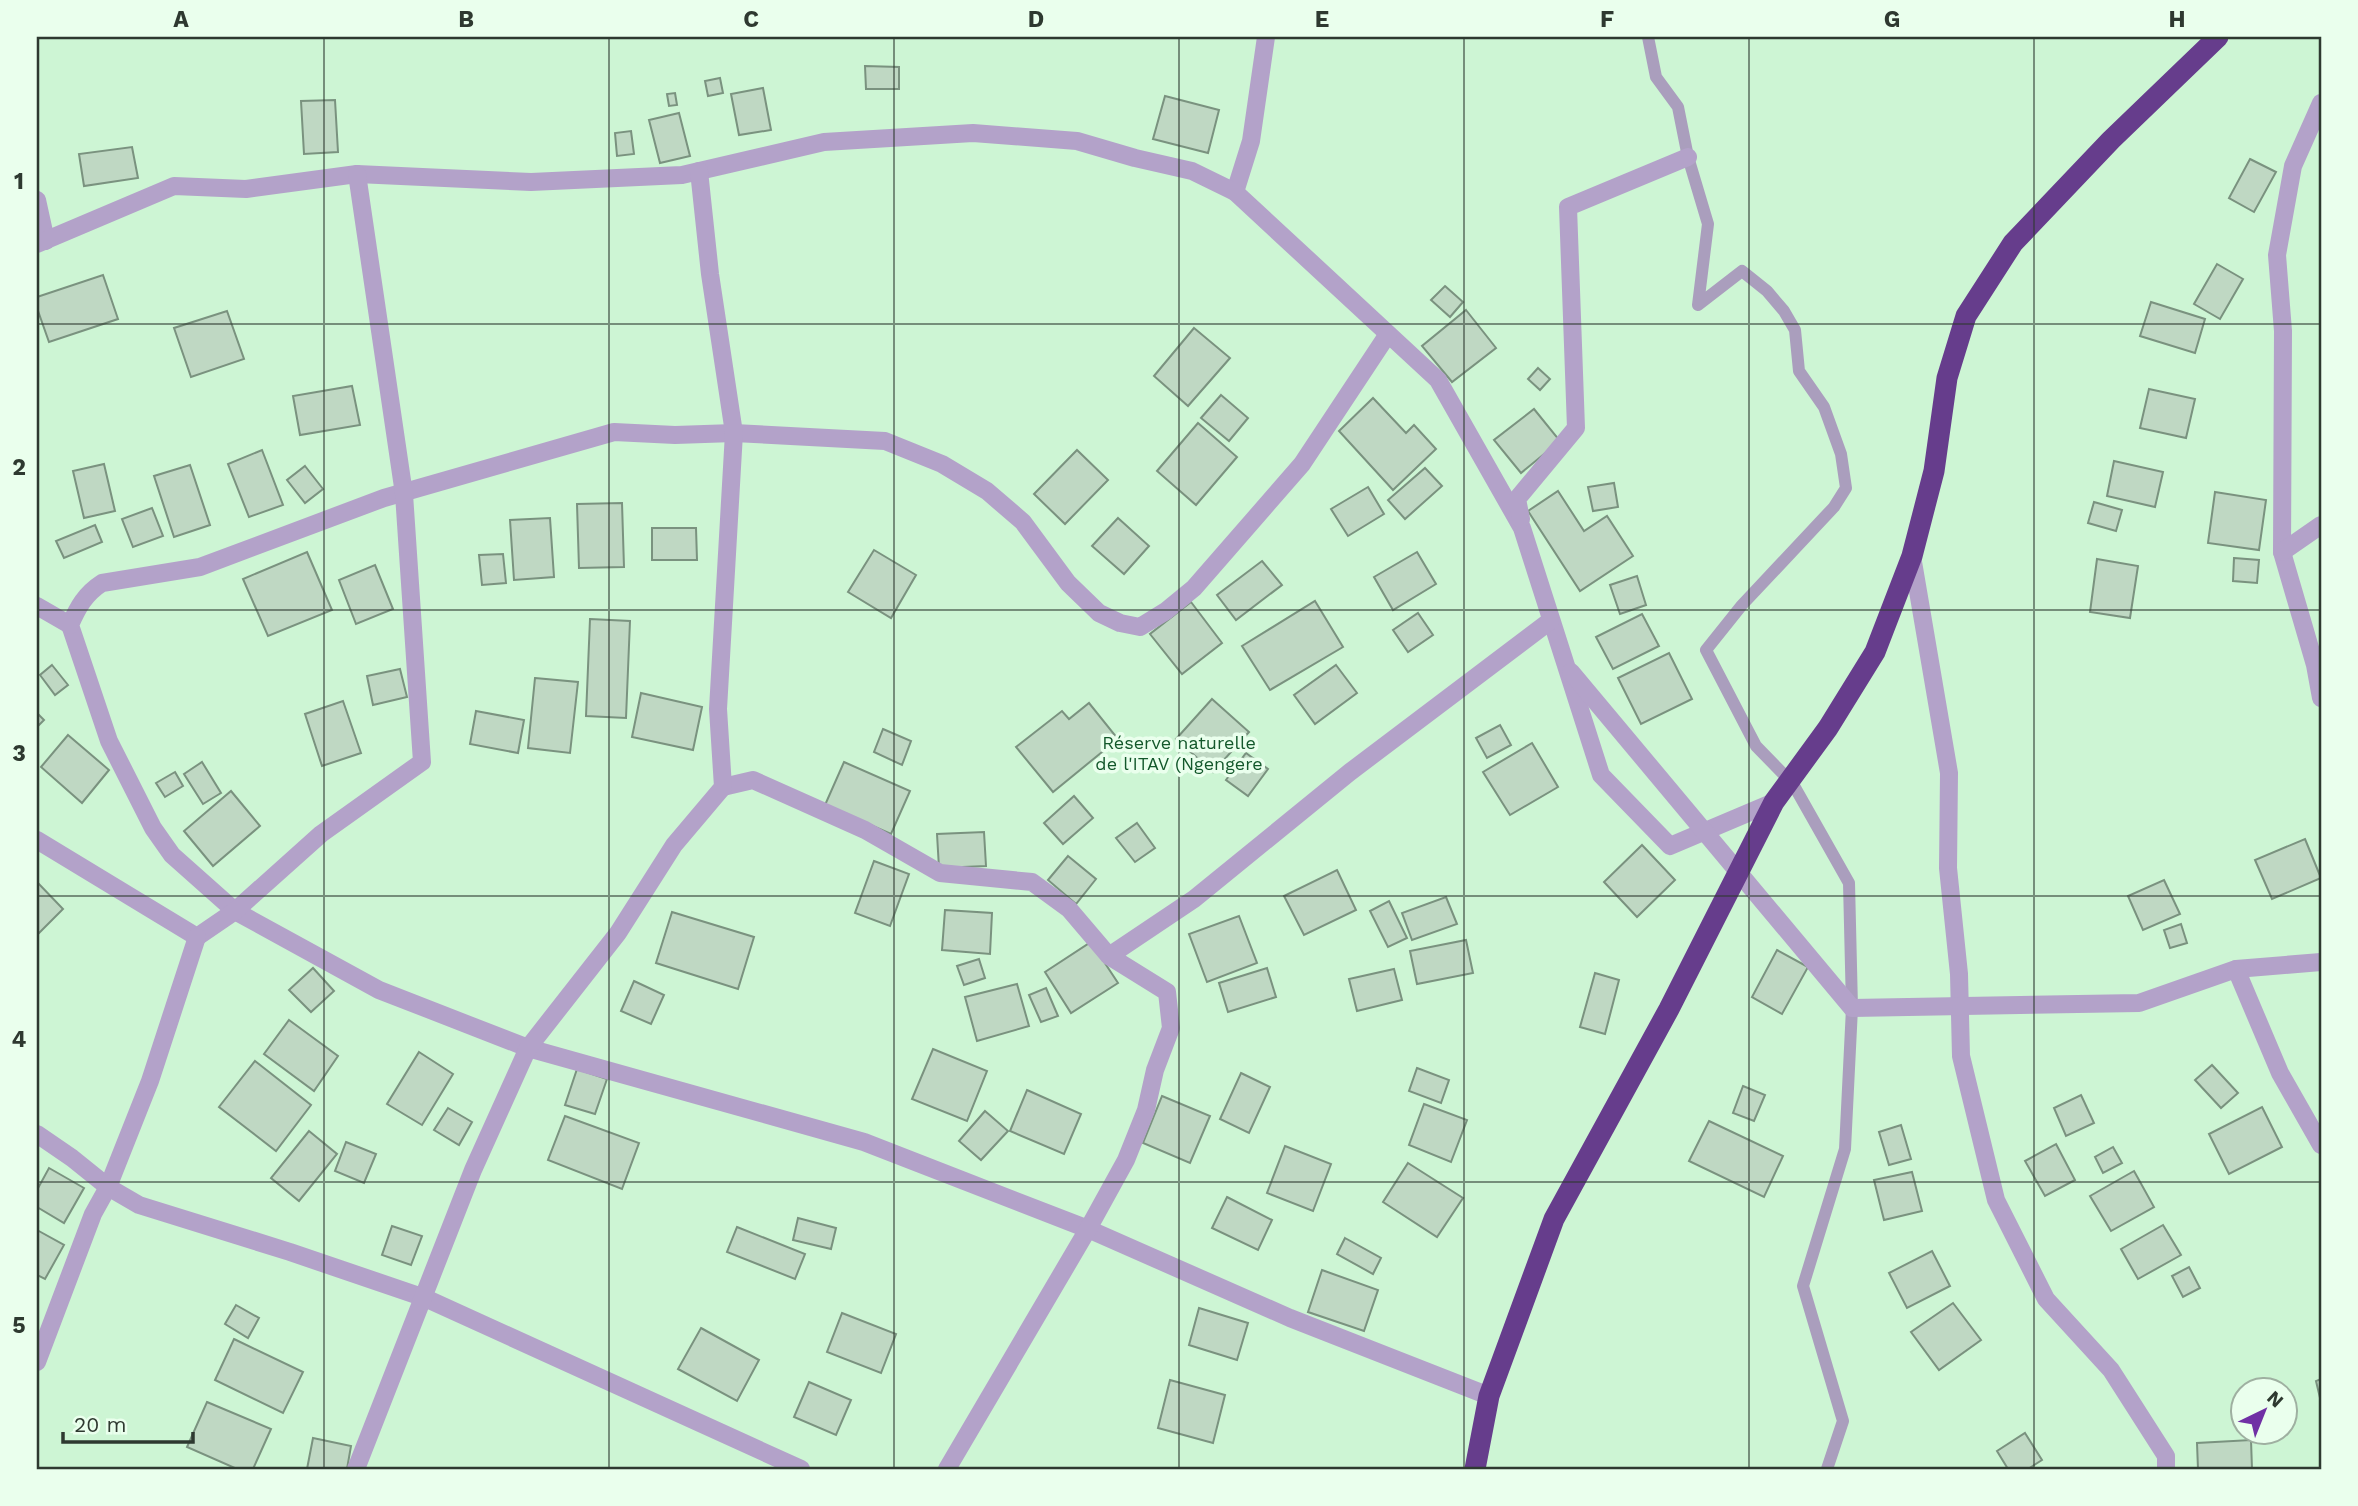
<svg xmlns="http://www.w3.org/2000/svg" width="2358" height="1506" viewBox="0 0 2358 1506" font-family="'Work Sans',sans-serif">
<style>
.green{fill:#cdf5d4;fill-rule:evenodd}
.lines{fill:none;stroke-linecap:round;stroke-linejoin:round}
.stream{stroke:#aa9ebd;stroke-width:12}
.building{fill:#bfd8c3;stroke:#7a927f;stroke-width:2}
.minor{stroke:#b3a2c9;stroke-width:18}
.highway{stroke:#663d8c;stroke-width:21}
.grid{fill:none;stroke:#2e3930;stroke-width:2;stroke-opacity:0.55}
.labels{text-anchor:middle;stroke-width:7;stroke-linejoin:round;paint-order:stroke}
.park-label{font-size:18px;fill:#13582b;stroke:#eaffed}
.neatline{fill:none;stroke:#2e3930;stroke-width:2.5}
.grid-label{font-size:23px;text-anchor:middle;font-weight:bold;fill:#2e3930}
</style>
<rect width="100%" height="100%" fill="#eaffed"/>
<path class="green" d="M37 37H2321V1469H37ZM2242 1390H2284V1432H2242Z"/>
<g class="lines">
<path class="stream" d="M1648 37 1656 77 1678 107 1688 157 1708 224 1698 305 1742 271 1767 291 1784 311 1795 330 1799 371 1824 407 1841 454 1846 488 1834 507 1742 605 1706 650 1756 746 1793 784 1849 883 1852 1008 1845 1149 1803 1286 1843 1421 1827 1469"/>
</g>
<g class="building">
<path d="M865 66 899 67V89H866Z"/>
<path d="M720 78 723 93 708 96 705 81Z"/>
<path d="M763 88 771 130 739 135 731 94Z"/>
<path d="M675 93 677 105 669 106 667 94Z"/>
<path d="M1165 96 1219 110 1208 153 1153 139Z"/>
<path d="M335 100 338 152 304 154 301 101Z"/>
<path d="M679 113 690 156 660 163 649 120Z"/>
<path d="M631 131 634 154 617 156 615 133Z"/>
<path d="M132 147 138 178 84 186 79 154Z"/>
<path d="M2250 159 2276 172 2254 212 2229 198Z"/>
<path d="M2217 264 2243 279 2220 319 2194 304Z"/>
<path d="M103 275 118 319 49 342 37 308V297Z"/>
<path d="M1445 286 1463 302 1450 317 1431 300Z"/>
<path d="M2151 302 2205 319 2195 353 2140 336Z"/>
<path d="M1466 310 1496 348 1452 382 1422 346Z"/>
<path d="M227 311 244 359 191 377 174 328Z"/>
<path d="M1194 328 1230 358 1188 406 1154 376Z"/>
<path d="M1538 368 1550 379 1540 390 1528 379Z"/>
<path d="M352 386 360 425 300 435 293 396Z"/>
<path d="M2149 389 2195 399 2186 438 2140 428Z"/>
<path d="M1221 395 1248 418 1229 441 1201 418Z"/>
<path d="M1373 398 1406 433 1414 425 1436 449 1393 490 1339 431Z"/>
<path d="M1534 409 1560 441 1521 473 1494 440Z"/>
<path d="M1198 423 1237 457 1196 505 1157 471Z"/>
<path d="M262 450 283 505 249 517 228 464Z"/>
<path d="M1077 450 1108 480 1065 524 1034 494Z"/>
<path d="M2114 461 2163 472 2155 507 2107 496Z"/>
<path d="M104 464 115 511 84 518 73 471Z"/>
<path d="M190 465 210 525 174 537 154 476Z"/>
<path d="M305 466 323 489 305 503 287 480Z"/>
<path d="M1425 468 1442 486 1405 519 1388 500Z"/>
<path d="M1614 483 1618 507 1593 511 1588 487Z"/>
<path d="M1368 487 1384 514 1348 536 1331 509Z"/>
<path d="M1558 491 1584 531 1607 516 1633 556 1580 591 1528 511Z"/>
<path d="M2215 492 2266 500 2259 550 2208 543Z"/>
<path d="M2094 502 2122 510 2116 531 2088 523Z"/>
<path d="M622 503 624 567 579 568 577 504Z"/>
<path d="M152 508 163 536 133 547 122 519Z"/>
<path d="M550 518 554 577 514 580 510 520Z"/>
<path d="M1118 518 1149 546 1124 574 1092 546Z"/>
<path d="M95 525 102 542 64 558 56 541Z"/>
<path d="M652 528H696L697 560H652Z"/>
<path d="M874 550 916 575 891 618 848 592Z"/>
<path d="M307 552 332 610 268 636 243 579Z"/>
<path d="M1417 552 1436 584 1393 610 1374 577Z"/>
<path d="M503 554 506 583 482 585 479 555Z"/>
<path d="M2234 558 2259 560 2257 583 2233 581Z"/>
<path d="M2097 559 2138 566 2130 618 2090 612Z"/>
<path d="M1262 561 1282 585 1236 620 1217 595Z"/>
<path d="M375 565 393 609 356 624 339 580Z"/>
<path d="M1637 576 1646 605 1620 614 1610 585Z"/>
<path d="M1315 601 1343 647 1270 690 1242 646Z"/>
<path d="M1191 602 1222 643 1182 674 1150 634Z"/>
<path d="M1418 613 1433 635 1408 652 1393 630Z"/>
<path d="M1642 614 1659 646 1613 669 1596 637Z"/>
<path d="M590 619 630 621 626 718 586 716Z"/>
<path d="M1669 653 1692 699 1641 724 1618 678Z"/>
<path d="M52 665 68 685 55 695 40 675Z"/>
<path d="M1336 665 1357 693 1315 724 1294 695Z"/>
<path d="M400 669 407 697 373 705 367 676Z"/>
<path d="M535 678 578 682 570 753 528 748Z"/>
<path d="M641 693 702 707 693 750 632 737Z"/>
<path d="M1212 699 1249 732 1213 772 1176 739Z"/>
<path d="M343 701 361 753 322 766 305 714Z"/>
<path d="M1089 703 1118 739 1053 792 1016 747 1062 711 1069 719Z"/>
<path d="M476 711 524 720 518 753 470 744Z"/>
<path d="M37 713 44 720 37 727Z"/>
<path d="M1500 725 1511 745 1487 758 1476 738Z"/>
<path d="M883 729 911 741 902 765 874 752Z"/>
<path d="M68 735 109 770 82 803 41 767Z"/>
<path d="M1532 743 1558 787 1510 815 1483 772Z"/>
<path d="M1246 753 1268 769 1248 796 1226 780Z"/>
<path d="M202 762 221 793 203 804 184 774Z"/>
<path d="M844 762 910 791 891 834 825 805Z"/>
<path d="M175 772 183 786 165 797 156 783Z"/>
<path d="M231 791 260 826 213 866 184 831Z"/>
<path d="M1074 796 1093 818 1063 844 1044 823Z"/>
<path d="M1137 823 1155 848 1135 862 1116 838Z"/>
<path d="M984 832 986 866 939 868 937 834Z"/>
<path d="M2305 839 2321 878 2272 899 2255 860Z"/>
<path d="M1642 845 1675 880 1637 917 1604 882Z"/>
<path d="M1068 856 1096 879 1076 904 1048 880Z"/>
<path d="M874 861 909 874 890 926 855 913Z"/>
<path d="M1337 870 1356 910 1304 935 1284 896Z"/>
<path d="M2164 880 2180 914 2143 930 2128 896Z"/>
<path d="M37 882 63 909 37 935Z"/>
<path d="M1446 897 1457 924 1412 940 1402 913Z"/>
<path d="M1389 901 1407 938 1388 947 1370 911Z"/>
<path d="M945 910 992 913 990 954 942 950Z"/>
<path d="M672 912 754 937 738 989 656 963Z"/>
<path d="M1239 916 1257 963 1207 982 1189 934Z"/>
<path d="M2181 924 2187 943 2170 948 2164 930Z"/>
<path d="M1466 940 1473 973 1417 984 1410 951Z"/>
<path d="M1091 942 1118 983 1071 1013 1045 972Z"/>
<path d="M1777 950 1808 967 1782 1014 1752 997Z"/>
<path d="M979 959 985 978 964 985 957 966Z"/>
<path d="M313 968 334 991 311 1012 289 990Z"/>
<path d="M1267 968 1276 997 1228 1012 1219 983Z"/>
<path d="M1394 969 1402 1000 1357 1011 1349 979Z"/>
<path d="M1595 973 1619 980 1605 1034 1580 1027Z"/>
<path d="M634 981 664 995 651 1024 621 1011Z"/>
<path d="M1017 984 1029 1026 977 1041 965 997Z"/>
<path d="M1046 988 1058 1016 1041 1022 1029 995Z"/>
<path d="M289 1020 338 1056 314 1091 264 1054Z"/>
<path d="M933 1049 987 1071 967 1121 912 1099Z"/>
<path d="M419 1052 453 1074 422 1125 387 1104Z"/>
<path d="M255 1061 311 1105 276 1151 219 1107Z"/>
<path d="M2212 1065 2238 1093 2221 1108 2195 1080Z"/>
<path d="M1417 1068 1449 1080 1441 1103 1409 1091Z"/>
<path d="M577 1069 607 1079 595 1114 565 1105Z"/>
<path d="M1241 1073 1270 1087 1249 1133 1220 1119Z"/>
<path d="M1743 1086 1765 1095 1754 1121 1733 1113Z"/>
<path d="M1027 1090 1081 1114 1064 1154 1010 1131Z"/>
<path d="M2081 1095 2094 1123 2066 1136 2054 1108Z"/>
<path d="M1162 1096 1210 1116 1190 1163 1143 1143Z"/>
<path d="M1424 1104 1467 1120 1451 1162 1409 1145Z"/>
<path d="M2262 1107 2282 1147 2229 1174 2209 1134Z"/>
<path d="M448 1108 472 1122 459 1145 434 1130Z"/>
<path d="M985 1111 1008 1131 981 1160 959 1141Z"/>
<path d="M565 1116 639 1143 622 1189 548 1160Z"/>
<path d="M1709 1121 1783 1156 1764 1197 1689 1161Z"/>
<path d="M1901 1125 1911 1159 1889 1165 1879 1132Z"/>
<path d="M309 1131 337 1154 299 1201 271 1178Z"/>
<path d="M346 1142 376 1154 364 1183 335 1171Z"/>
<path d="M2056 1144 2075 1180 2045 1196 2025 1161Z"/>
<path d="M1285 1146 1331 1164 1313 1211 1267 1193Z"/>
<path d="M2113 1147 2122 1163 2103 1173 2095 1157Z"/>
<path d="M1408 1163 1463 1198 1437 1237 1383 1202Z"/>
<path d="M49 1168 84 1188 64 1223 37 1207V1190Z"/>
<path d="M2134 1171 2154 1207 2111 1231 2090 1196Z"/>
<path d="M1912 1172 1922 1211 1884 1220 1874 1180Z"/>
<path d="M1227 1197 1272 1220 1258 1250 1212 1228Z"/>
<path d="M798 1218 836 1228 831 1249 793 1240Z"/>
<path d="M2163 1225 2181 1255 2138 1279 2121 1249Z"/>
<path d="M392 1226 422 1236 411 1265 382 1255Z"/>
<path d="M737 1227 805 1254 795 1279 727 1252Z"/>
<path d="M37 1230 64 1245 45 1279 37 1275Z"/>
<path d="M1345 1238 1381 1258 1373 1274 1337 1254Z"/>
<path d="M1932 1251 1950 1286 1907 1308 1889 1273Z"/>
<path d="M2189 1267 2200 1288 2183 1297 2172 1276Z"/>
<path d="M1322 1270 1378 1290 1364 1331 1308 1312Z"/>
<path d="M1953 1303 1981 1340 1939 1370 1911 1332Z"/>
<path d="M236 1305 259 1318 248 1338 225 1324Z"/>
<path d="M1199 1308 1248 1323 1237 1360 1189 1345Z"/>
<path d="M842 1313 896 1334 881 1373 827 1352Z"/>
<path d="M701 1328 759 1360 737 1401 678 1369Z"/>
<path d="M234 1339 303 1372 283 1413 215 1380Z"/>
<path d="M2321 1379V1402L2316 1381Z"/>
<path d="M1170 1380 1225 1395 1213 1443 1158 1428Z"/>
<path d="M809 1382 851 1400 836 1435 794 1417Z"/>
<path d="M207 1402 271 1429 253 1469H237L187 1447Z"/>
<path d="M2025 1433 2042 1460 2028 1469H2008L1997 1451Z"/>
<path d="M313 1438 351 1446 347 1469H307Z"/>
<path d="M2251 1440 2252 1469H2198L2197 1443Z"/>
</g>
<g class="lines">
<g class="minor">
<path d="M2321 103 2293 166 2277 255 2283 331 2282 552 2315 665 2321 698"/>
<path d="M1235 192 1251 141 1266 37"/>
<path d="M37 200 46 241"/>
<path d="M37 244 174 186 246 189 357 174 531 182 682 175 824 142 973 133 1077 141 1135 158 1192 171 1235 192 1438 380 1522 528 1601 775 1670 846 1774 802"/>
<path d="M1388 334 1302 464 1194 588 1166 611 1140 627 1120 623 1099 613 1068 583 1023 522 987 491 942 464 885 441 734 433 675 435 614 432 384 498 200 567 102 583C85 594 78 607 70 625L109 741 153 828 172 855 235 911 379 990 528 1048 864 1142 1088 1229 1290 1318 1489 1396"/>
<path d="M1521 519 1517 499 1576 428 1568 207 1688 157"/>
<path d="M2282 552 2321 525"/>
<path d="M1912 556 1949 773 1948 868 1959 974 1961 1056 1996 1200 2046 1299 2111 1370 2166 1456V1469"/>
<path d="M37 606 70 625"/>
<path d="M1571 672 1852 1008 2139 1003 2236 969 2321 962"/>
<path d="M723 787 753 780 865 830 940 873 1032 882 1069 909 1109 956"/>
<path d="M37 840 197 937 235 911 321 834 422 762 404 494 357 174"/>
<path d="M2236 969 2280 1073 2321 1145"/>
<path d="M37 1134 72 1158 108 1187 139 1205 290 1252 425 1298 801 1469"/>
<path d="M37 1362 93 1214 108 1187 150 1081 197 937"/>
<path d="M356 1469 473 1170 528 1048 618 933 674 845 723 787 718 709 734 433 710 274 699 171"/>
<path d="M947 1469 1088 1229 1126 1160 1146 1110 1155 1070 1171 1028 1167 992 1109 956 1194 899 1350 772 1550 621"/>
</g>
<path class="highway" d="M1475 1469 1489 1396 1554 1219 1669 1009 1774 802 1828 728 1875 652 1912 556 1934 471 1947 378 1966 316 2013 243 2111 140 2218 37"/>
</g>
<path class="grid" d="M324 37V1469M609 37V1469M894 37V1469M1179 37V1469M1464 37V1469M1749 37V1469M2034 37V1469M37 324H2321M37 610H2321M37 896H2321M37 1182H2321"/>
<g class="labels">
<g class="park-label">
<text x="1179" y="749">Réserve naturelle<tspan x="1179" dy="21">de l'ITAV (Ngengere</tspan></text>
</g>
</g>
<rect width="2358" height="1506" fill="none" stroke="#eaffed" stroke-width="77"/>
<g transform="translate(2264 1411) rotate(43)"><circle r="33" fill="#eaffed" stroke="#9fb0a1" stroke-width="2"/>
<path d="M0-5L12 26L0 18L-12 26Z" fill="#7030a5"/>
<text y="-10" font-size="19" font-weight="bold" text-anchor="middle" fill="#2e3930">N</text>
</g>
<path d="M63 1432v10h130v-10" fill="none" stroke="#2e3930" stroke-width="3.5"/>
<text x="74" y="1432" font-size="21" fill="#2e3930" stroke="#eaffed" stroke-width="5" paint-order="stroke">20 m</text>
<rect x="38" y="38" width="2282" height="1430" class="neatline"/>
<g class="grid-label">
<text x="181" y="27">A</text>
<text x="466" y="27">B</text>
<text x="751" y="27">C</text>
<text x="1036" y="27">D</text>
<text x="1322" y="27">E</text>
<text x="1607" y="27">F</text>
<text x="1892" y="27">G</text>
<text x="2177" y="27">H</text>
<text x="19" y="189">1</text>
<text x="19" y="475">2</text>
<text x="19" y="761">3</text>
<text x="19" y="1047">4</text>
<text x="19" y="1333">5</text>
</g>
</svg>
